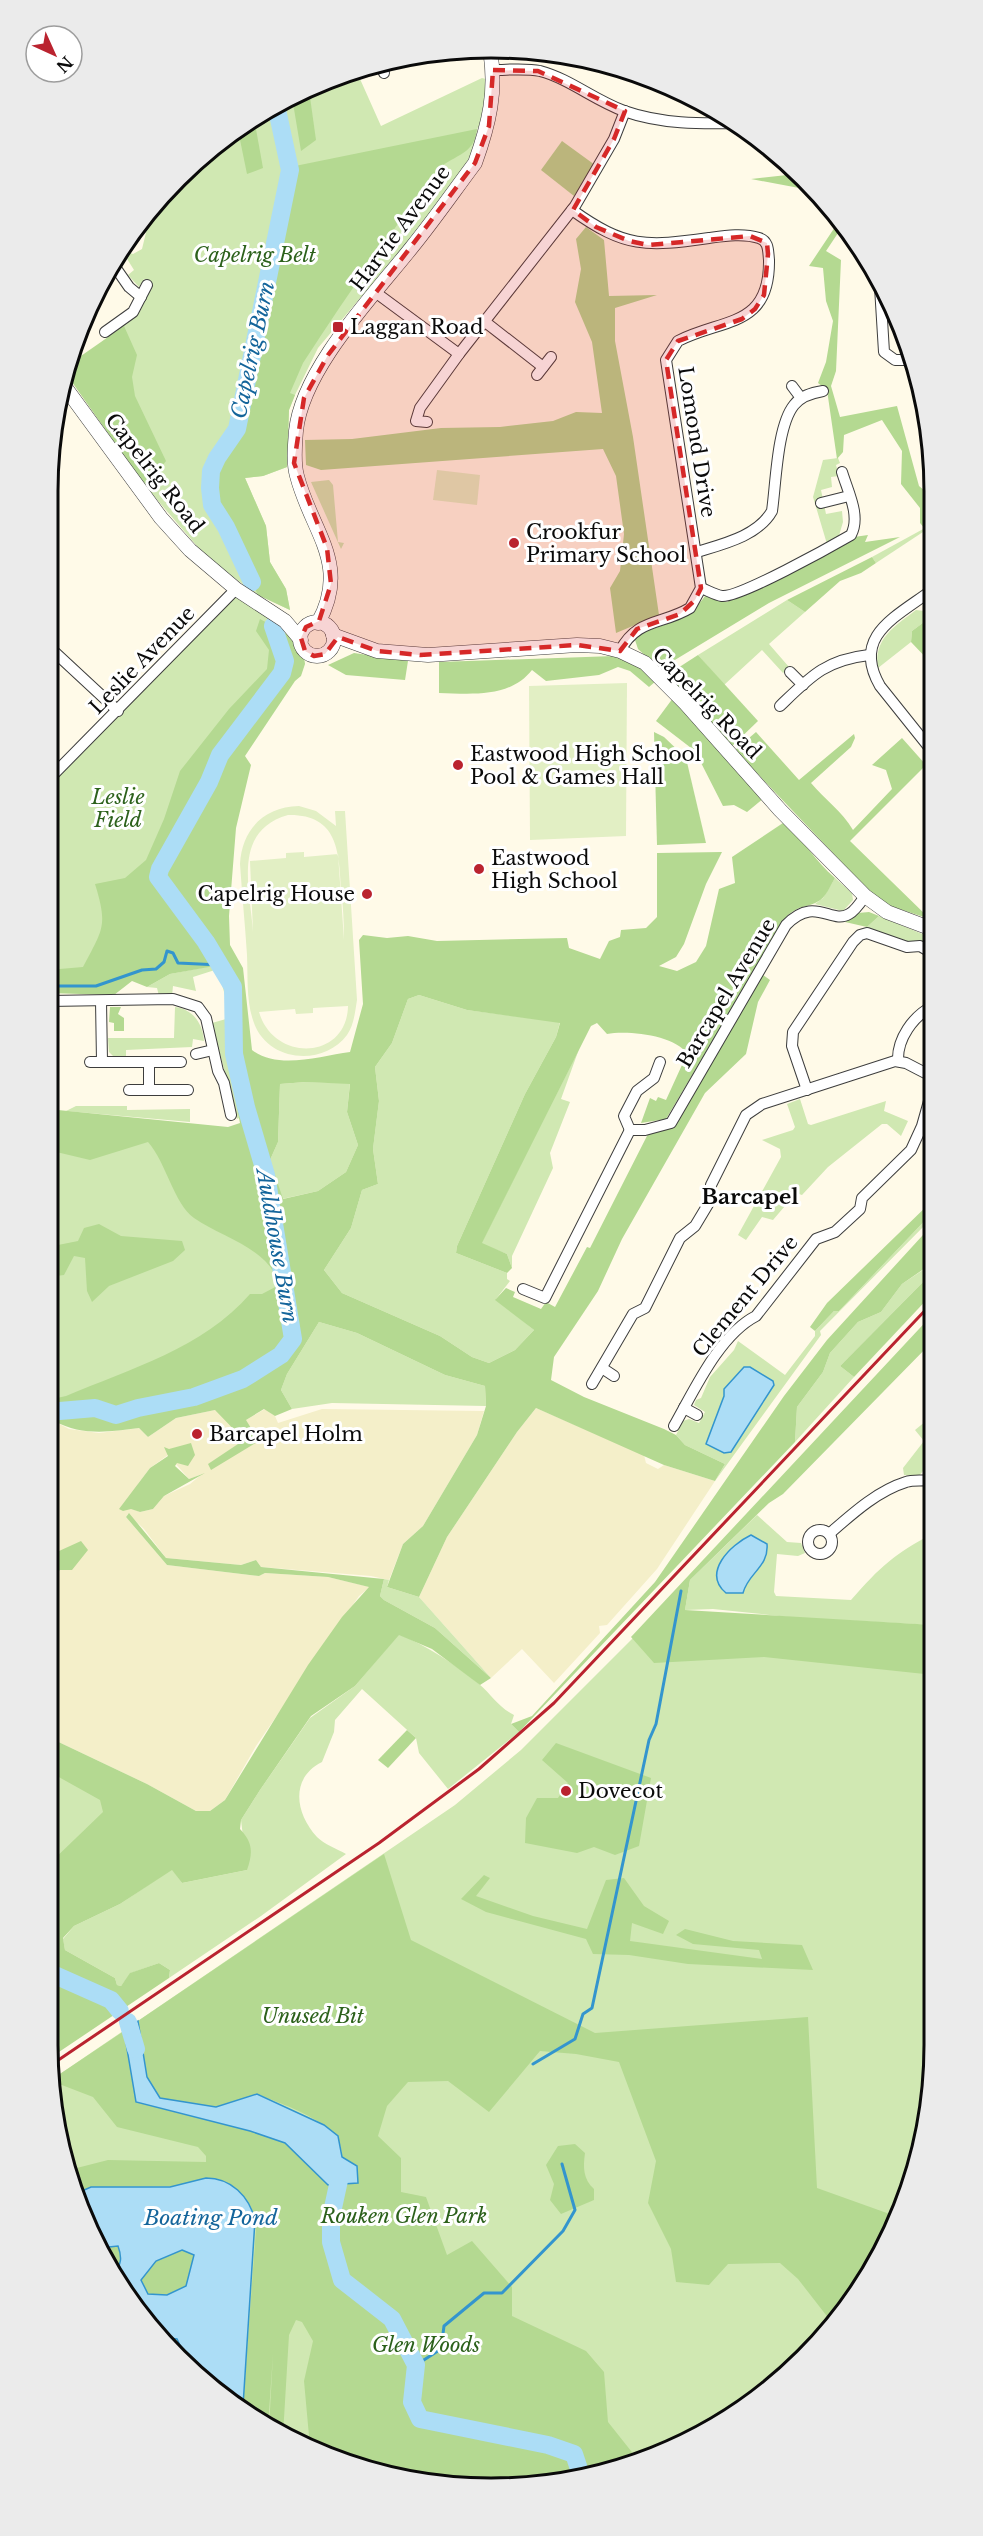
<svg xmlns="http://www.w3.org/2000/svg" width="983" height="2536" viewBox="0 0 983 2536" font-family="'Libre Baskerville',serif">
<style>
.farmland{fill:#f4efc9;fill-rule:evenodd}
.green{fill:#d0e8b2}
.forest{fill:#b4d991;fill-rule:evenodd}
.pitch{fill:#e2efc4;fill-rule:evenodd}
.water{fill:#acddf6;stroke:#3395ce;stroke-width:1.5;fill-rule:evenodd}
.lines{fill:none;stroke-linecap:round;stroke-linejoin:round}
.stream{stroke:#3395ce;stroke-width:3}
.river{stroke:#acddf6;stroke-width:18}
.minor-casing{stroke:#3d3d3d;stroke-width:12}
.tertiary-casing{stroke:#3d3d3d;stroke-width:15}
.minor{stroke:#fff;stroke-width:10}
.tertiary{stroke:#fff;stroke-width:14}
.rail{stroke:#ba232f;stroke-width:3}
.marked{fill:#d62828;fill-opacity:0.2;stroke:#d62828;stroke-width:4.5;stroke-dasharray:12 8;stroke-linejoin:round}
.poi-dot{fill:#ba232f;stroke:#fff;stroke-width:2}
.labels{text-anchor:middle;stroke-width:6;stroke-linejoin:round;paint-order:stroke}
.street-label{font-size:20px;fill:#0a0a0a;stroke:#fff}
.park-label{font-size:20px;font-style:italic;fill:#2c611b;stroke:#fff}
.poi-label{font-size:20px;fill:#0a0a0a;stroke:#fff;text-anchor:start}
.water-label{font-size:21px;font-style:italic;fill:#14659b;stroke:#fff}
.neighbourhood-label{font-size:21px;font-weight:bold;fill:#0a0a0a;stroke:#fff}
.rim{fill:none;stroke:#0a0a0a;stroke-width:3}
</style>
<rect width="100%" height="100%" fill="#fffae8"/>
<g class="farmland">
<path d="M536 1408 644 1455 646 1463 658 1469 664 1465 715 1481 657 1569 607 1625 599 1626 600 1633 554 1683 522 1649 491 1678 419 1597 447 1537 517 1432Z"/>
<path d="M265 1409 275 1416 278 1423 322 1409 484 1411 477 1435 423 1526 403 1544 389 1580 371 1576 261 1567 256 1560 241 1565 166 1558 144 1529 128 1514 126 1517 167 1565 259 1576 265 1573 328 1577 370 1587 359 1596 256 1746 225 1800 210 1811H196L147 1784 48 1737V1582L60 1570 59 1551 54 1567 48 1572V1423L54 1421 69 1429 99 1433 139 1428 148 1437 176 1418 215 1410 246 1420ZM168 1455 189 1479 202 1474 190 1484 164 1496 153 1509 140 1512 130 1508 138 1484 150 1468Z"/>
</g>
<g class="green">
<path d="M356 70 381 126 482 78 486 79V103L481 127H478L472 152 463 170 370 292 366 291 318 348 295 395 289 410 287 467 263 476 245 478 266 526 270 562 286 589 290 610 258 595 209 560 146 487 65 372 140 311 152 282 144 279 139 287 128 275 134 270 124 254 118 256 122 250 133 254 142 249 152 208 199 158 270 107Z"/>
<path d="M838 458 840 463 836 465 839 476 831 477 832 487 821 490 826 514 842 511 843 522 838 539 827 544 813 497 823 460Z"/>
<path d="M329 480 333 485 338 542 344 543 341 549 311 482Z"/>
<path d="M925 528 926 530 876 563 872 557Z"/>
<path d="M236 589 266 609 281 646 242 720 220 965 233 987 235 1026 225 1028V1052L239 1118 237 1119 212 1023 226 1019 229 1011 218 969 193 977 196 991 173 986 172 996H159L157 988 147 987 170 974 216 965 48 986V780Z"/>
<path d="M787 600 805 612 769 644 789 667 783 673 762 650 724 685 698 655Z"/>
<path d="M932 605V616L912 631 911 642 878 668C873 639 895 626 916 610L924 611Z"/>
<path d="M835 878 852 893 853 900 843 911 815 904 823 898Z"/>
<path d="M879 916 932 938V944H910L867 927Z"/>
<path d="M419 995 467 1010 560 1022 556 1037 525 1094 457 1246 456 1253 507 1273V1279L510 1281 496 1299 534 1330 515 1350 489 1363 472 1357 440 1336 342 1293 324 1270 351 1228 362 1190 378 1184 373 1149 379 1101 375 1067 392 1043 408 999Z"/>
<path d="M175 1007C193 1009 203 1024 204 1041L193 1039 192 1047 126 1050V1056H113L109 1052 108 1038H174Z"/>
<path d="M579 1049 561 1099 570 1102 550 1153 553 1168 512 1256V1268L507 1254 481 1244Z"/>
<path d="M306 1082 350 1083 347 1112 358 1145 346 1172 318 1191 282 1199 270 1160 278 1142 280 1084Z"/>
<path d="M800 1099 808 1124 811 1125 886 1101 884 1111 908 1121 901 1136 887 1124H882L828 1167 802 1195 796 1193 773 1220 762 1217 746 1240 738 1235 781 1157 780 1149 762 1140 793 1130 795 1127 787 1104Z"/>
<path d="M76 1106H127V1110L190 1109V1122L66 1111Z"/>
<path d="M238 1132 300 1288 277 1312 48 1414V1133Z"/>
<path d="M933 1212V1217L820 1331 821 1335 715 1481 725 1464 685 1445 676 1435 683 1421 689 1419 699 1423 705 1412 694 1405 696 1400 701 1398 710 1377 734 1350 738 1341 785 1375 815 1336V1331L834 1311H839Z"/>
<path d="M932 1264 933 1272 840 1366 854 1377 795 1442 797 1407 823 1372 830 1353 858 1322 881 1312 902 1284Z"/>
<path d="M319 1322 357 1333 445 1375 485 1386 486 1406 332 1403 292 1409 281 1390 287 1374Z"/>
<path d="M926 1421H934V1468L923 1471 919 1476 904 1475 903 1468 924 1441 915 1430Z"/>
<path d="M757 1515 787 1542 801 1543 805 1553 798 1556 777 1554 774 1592 776 1596 851 1600C881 1566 894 1554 934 1533V1625L799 1618 713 1609 685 1610 690 1580Z"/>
<path d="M384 1579 389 1580 387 1587 419 1597 491 1678 435 1628 384 1600 380 1596Z"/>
<path d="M647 1624 934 1638 935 2044 920 2160 889 2241 844 2314 738 2413 662 2454 578 2479 433 2484 349 2465 270 2429 158 2337 107 2266 72 2187 54 2078 455 1805 521 1750Z"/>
<path d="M399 1634C428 1647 454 1663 479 1684 492 1695 498 1707 514 1715L511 1724 519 1732 448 1789 419 1753 416 1738 362 1689 335 1720 334 1732 322 1762C290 1778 295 1813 317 1837 324 1844 337 1849 346 1854L261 1916 169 1978 170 1970 159 1963 131 1973 121 1986 117 1985 115 1978 65 1950 63 1939 74 1926 120 1904 172 1869 182 1883 247 1870 241 1820 260 1790 310 1718 355 1686Z"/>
<path d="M48 1753 195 1831 48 1914Z"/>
</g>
<g class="forest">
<path d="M309 90 316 140 301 151 292 97Z"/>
<path d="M254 118 263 168 247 174 238 130Z"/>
<path d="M477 129C474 158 450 154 435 173 389 235 345 298 303 363L290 393 295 395 289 410 287 467 263 476 245 478 266 526 270 562 286 589 290 610 258 595 226 527 212 505 210 488 243 408 278 232 295 166Z"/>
<path d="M562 141 595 165 574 196 541 170Z"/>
<path d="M796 174 815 191 751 179Z"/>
<path d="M839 221 842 227 826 251 841 260 836 371 831 386 840 417 897 406 919 486 931 496V526L926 530 920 523V508L901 484 902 451 882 420 844 435 843 452 837 459 827 390 818 383 826 362 833 321 826 301 823 268 809 266Z"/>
<path d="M586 227 604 240 609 296 657 295 615 308V341L633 437 659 615 616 633 610 588 620 571 624 534 616 476 603 449 321 470 306 465 305 440 352 439 441 428 500 427 553 421 576 412 602 413 592 342 575 302 581 269 576 239Z"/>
<path d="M124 326 137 355 132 377 135 396 166 461 146 487 65 372 72 353 78 358Z"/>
<path d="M868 535 865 542 900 537 769 603 660 669 638 649 635 640 638 634C663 625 690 619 705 596L727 602 854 537Z"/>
<path d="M872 557 876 563 861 573 840 581 805 612 787 600Z"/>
<path d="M932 616V637L927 641 932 646V664L911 642 912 631Z"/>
<path d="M260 619 287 634 304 656 305 664 301 676 295 681 245 756 251 765 236 828 229 916 230 945 243 968 252 1050C278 1070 320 1056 350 1052L363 1004 359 940 363 935 387 938 408 936 437 941 567 938 569 948 600 959 609 941 620 937 621 930 646 928 657 917V853L722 852 706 884 684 944 676 957 659 966 677 971 696 962 706 946 719 889 735 883 732 857 786 821C803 840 815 861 835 878 830 886 826 898 817 902 804 909 802 903 786 917L666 1119 641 1123 650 1098 656 1101 658 1097 666 1100 687 1054C676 1035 627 1030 607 1034L597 1023 591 1026 482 1243 507 1254 512 1268 507 1273 456 1253 457 1246 525 1094 556 1037 560 1023 467 1010 419 995 408 999 392 1043 375 1067 379 1101 373 1149 378 1184 362 1190 351 1228 324 1270 342 1293 440 1336 472 1357 489 1363 515 1350 534 1330 495 1300 506 1288 515 1292 513 1297 541 1309 546 1302 555 1307 587 1247 590 1248 649 1132 672 1127 763 975 770 980 758 1002 746 1054 705 1093 622 1239 598 1291 554 1357 551 1380 584 1397 664 1429 676 1435 685 1445 725 1464 715 1481 664 1465 536 1408 517 1432 447 1537 419 1597 387 1587 403 1544 423 1526 477 1435 486 1406 485 1386 445 1375 357 1333 319 1322 287 1374 281 1390 292 1409 275 1416 264 1409 246 1420 259 1441 211 1470 208 1464 244 1440 215 1410 176 1418 148 1437 139 1428C109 1432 82 1436 54 1421L48 1423V1400L66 1396C130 1369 203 1348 250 1294H262L279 1285C270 1248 222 1238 194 1218 174 1204 166 1162 148 1142L90 1160 48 1150V1109L228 1127 240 1123 225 1052V1027L235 1026 233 987 220 965 170 974 147 987 132 981 114 995 48 993V970L83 967C103 929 108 926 95 884L125 878 146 860 164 819 180 771 229 709 267 669 269 650 256 631ZM306 1082 350 1084 347 1112 358 1145 346 1172 318 1191 283 1199 270 1160 278 1142 280 1084Z"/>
<path d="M354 653 408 661 405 680 346 675 328 665Z"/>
<path d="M698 655 758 721 731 747 667 675Z"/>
<path d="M614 656 642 668 656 681 649 687 630 671 618 667 599 675 546 681 532 670C510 698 472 694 439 693V662Z"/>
<path d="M673 698 764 798 747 812 734 805 723 806 695 751 656 721Z"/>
<path d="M654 732 664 737 686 758 706 843 657 845Z"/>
<path d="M756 732 799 780 854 734 855 738 851 747 811 783C825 800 842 811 853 830L892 789 886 770 872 765 902 738 926 765 850 841 930 919 887 905 870 892 735 750Z"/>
<path d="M869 912 879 916 867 927 845 922 858 913Z"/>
<path d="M110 1007H121L118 1014 124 1018V1031H114V1023L109 1022Z"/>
<path d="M933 1200V1212L839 1311H834L815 1331 810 1327 827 1303Z"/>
<path d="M99 1224 121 1236 182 1241 185 1250 173 1261 109 1286 92 1302 87 1291 85 1258 74 1256 64 1275 48 1277V1247L78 1241 84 1228Z"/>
<path d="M933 1224V1266L931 1264 902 1284 881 1312 858 1322 830 1353 823 1372 797 1407 795 1442 519 1732 511 1724 532 1716 655 1582 784 1396 827 1340Z"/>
<path d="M933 1272V1293L854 1377 840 1366Z"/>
<path d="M933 1314V1341L783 1494 769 1503 690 1580 685 1610 934 1625V1675L764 1657 654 1663 631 1637Z"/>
<path d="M191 1443 195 1455 188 1466 177 1463 175 1466 189 1479 205 1473 164 1496 153 1509 140 1512 131 1509 123 1511 119 1509 150 1468 168 1456 164 1447 169 1449Z"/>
<path d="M129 1513 166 1558 241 1565 256 1560 261 1567 384 1579 380 1596 384 1600 435 1628 491 1678 480 1685 432 1649 399 1635 355 1686 311 1716 260 1790 241 1820 240 1829C253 1843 253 1852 247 1870L182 1883 172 1870 120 1904 74 1926 63 1938 65 1950 115 1978 117 1985 121 1986 130 1973 159 1963 170 1970 169 1978 50 2058 48 2044V1865L103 1812 100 1800 48 1771V1737L147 1784 196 1811H210L225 1800 308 1665 342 1617 369 1587 328 1577 265 1573 259 1576 167 1565 126 1517Z"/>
<path d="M81 1541 88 1550 72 1570H60L48 1582V1572L54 1567 59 1551Z"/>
<path d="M407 1730 416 1738 388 1768 378 1760Z"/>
<path d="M556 1743 651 1778 639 1846 615 1855 594 1847 577 1853 525 1843 526 1818 537 1798H558L568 1783 542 1760Z"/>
<path d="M384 1854 411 1940 595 2033 808 2017 817 2188 898 2217C885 2251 860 2299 833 2324L798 2279 780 2263 728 2264 709 2285 676 2282 671 2249 648 2203 656 2161 619 2062 576 2054 540 2051 489 2112 448 2081 408 2082 387 2106 378 2136 401 2158V2192L426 2197 447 2255 472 2241 512 2287V2316L586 2351 604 2372 608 2422 639 2461 578 2479 440 2484 418 2473 411 2479 349 2465 310 2447 304 2381 313 2341 302 2322 296 2320 289 2335 283 2435 269 2428 273 2354 268 2427 243 2406 256 2229 180 2186 91 2187 75 2194 69 2170 108 2160 206 2162V2156L198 2147 117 2127 93 2097 54 2082V2078L124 2031 136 2102 250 2131 285 2143 328 2185C332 2177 341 2165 342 2156 344 2123 283 2105 257 2094L216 2107 160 2098 147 2077 138 2021Z"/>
<path d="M484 1875 490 1878 476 1896 533 1916 587 1929 606 1880 624 1878 644 1906 669 1921 663 1934 632 1923 630 1941 762 1959 759 1950 693 1944 676 1935 685 1929 733 1941 802 1945 813 1970 688 1964 629 1955 593 1954 586 1939 486 1912 461 1899Z"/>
<path d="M575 2144 585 2153C583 2167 583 2179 594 2189V2200L561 2214 550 2200 554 2184 546 2165 558 2146Z"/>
<path d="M118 2246C122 2257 122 2265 113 2274L103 2256 109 2247Z"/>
<path d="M182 2250 194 2255 186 2286 167 2295 148 2294 141 2280 156 2261Z"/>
</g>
<g class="pitch">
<path d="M437 470 480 475 477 505 433 500Z"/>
<path d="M627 683 626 836 530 840 529 686Z"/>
<path d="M299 806 316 811 336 826 335 811H345L357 1000C355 1012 354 1025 347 1035 323 1067 268 1062 254 1023 246 1002 248 977 247 955 245 924 242 894 240 864 242 829 264 807 299 806ZM288 815C337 814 339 850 341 888 343 905 344 923 344 940L338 854 304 857V852L286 853V858L250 861 253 932C250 888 232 831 288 815ZM348 1006C347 1060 274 1063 259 1012L295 1009 296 1014 313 1013V1008Z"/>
</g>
<g class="water">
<path d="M744 1367H750L773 1381 774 1385 731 1452 724 1453 706 1444 724 1396V1389Z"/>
<path d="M751 1535 767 1544C769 1567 748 1573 743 1593H726C702 1573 730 1545 751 1535Z"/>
<path d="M138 2021 147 2077 160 2098 216 2107 257 2094 324 2125 338 2136 342 2157 357 2166 358 2183 328 2185 285 2143 250 2131 136 2102 124 2031Z"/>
<path d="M206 2178C231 2178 249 2196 255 2220L243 2406 188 2362 177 2339 158 2337 113 2274C122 2265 122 2257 118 2246L109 2247 103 2256 75 2194 91 2187H170ZM182 2250 194 2255 186 2286 167 2295 148 2294 141 2280 156 2261Z"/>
</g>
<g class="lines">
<g class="stream">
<path d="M48 986H96L142 970 156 969 164 962 167 951 173 953 178 963 220 965"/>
<path d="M533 2064 575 2039 583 2014 592 2008 649 1740 656 1724 681 1591"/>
<path d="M416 2365 441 2349 444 2326 484 2293H502L563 2231 575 2210 562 2164"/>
</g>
<g class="river">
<path d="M252 582 226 527 212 505 210 488 211 471 217 458 237 429 290 170 276 105"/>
<path d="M48 1412 95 1408 116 1415 138 1408 194 1397 243 1379 281 1355 293 1339 266 1175 246 1107 234 1054 233 987 206 942 158 877 160 869 209 782 220 755 282 673 285 661 273 626"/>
<path d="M48 1972 111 2000 120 2011"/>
<path d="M128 2022 136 2049"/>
<path d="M336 2165 341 2171 331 2217V2242L342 2280 392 2319 416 2365 412 2402 420 2419 548 2445 574 2454 582 2478"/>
</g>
<g class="minor-casing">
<g id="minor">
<path d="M381 64 384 73"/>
<path d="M493 70C508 70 526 68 540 71 570 79 594 100 624 111 661 124 700 124 738 123"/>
<path d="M749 132V135"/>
<path d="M572 210C625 248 646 247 709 238 724 236 743 233 759 238 769 241 768 251 769 260 770 328 723 318 678 341L666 360 701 588 690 608C662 625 637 618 620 651"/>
<path d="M113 264 129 287 141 297"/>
<path d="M880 287 884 352 895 360H911"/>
<path d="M375 292 459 354"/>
<path d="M484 321 543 367"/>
<path d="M105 332 133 312 147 285"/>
<path d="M537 375 551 357"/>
<path d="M792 386 801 398"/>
<path d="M427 422 416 421 420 408 459 354 575 206 614 139 625 111"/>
<path d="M821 503 849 496"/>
<path d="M697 552C723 544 758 536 772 511 776 483 777 426 794 405 801 396 811 393 823 391"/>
<path d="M701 588C707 590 715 595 722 596 739 598 832 546 851 535 861 516 848 492 842 472"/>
<path d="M932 590C896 617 851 636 880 686L932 751"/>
<path d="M48 646 118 711"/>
<path d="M790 672 803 685"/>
<path d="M780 706C810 677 825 660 869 655"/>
<path d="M48 780 236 589"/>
<path d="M48 1001 173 999 198 1007 206 1018 218 1071 224 1083 231 1115"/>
<path d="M101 1001 102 1061"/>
<path d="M196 1054 213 1050"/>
<path d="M898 1061C897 1039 913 1016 933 1006"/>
<path d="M90 1062H181"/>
<path d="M149 1062V1089"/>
<path d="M129 1090H188"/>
<path d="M807 1090 792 1046 793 1032 853 942 860 935 867 933 907 947 920 946 932 953"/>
<path d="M630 1130 624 1116 637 1091 654 1078 660 1062"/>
<path d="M523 1289 545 1298 630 1130H645L671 1123 786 925C815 895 831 925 849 914 855 911 861 902 865 896"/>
<path d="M602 1368 614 1376"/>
<path d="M592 1384 633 1314 645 1308 680 1238 695 1226 710 1201 711 1185 746 1115 762 1104 895 1061 906 1063 933 1077"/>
<path d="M684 1408 697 1415"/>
<path d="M674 1426C694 1391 719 1335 756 1316L816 1239 835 1232 860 1209 862 1198 911 1150 922 1126 933 1087"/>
<circle cx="820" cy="1542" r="12"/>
<path d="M829 1534C852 1514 877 1491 906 1482 914 1479 924 1482 934 1479"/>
</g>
</g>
<g class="tertiary-casing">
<g id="tertiary">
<path d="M62 383 161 518 190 550 236 589 285 621 301 640"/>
<circle cx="317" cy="639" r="17"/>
<path d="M318 623C351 564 311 531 297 476 293 462 295 445 296 431 302 369 374 295 412 247 434 220 454 191 475 163 489 124 497 91 490 50"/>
<path d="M333 635 377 651 428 655 577 645 600 646 620 651 645 663 686 704 780 810 865 896 887 912 932 929"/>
</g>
</g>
<use href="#minor" class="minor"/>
<use href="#tertiary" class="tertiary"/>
<path class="rail" d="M51 2065 379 1843 479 1769 554 1703 933 1302"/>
</g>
<path class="marked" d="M493 70 538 71 625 111 614 139 573 210 596 227 629 241 648 245 750 236 767 243 768 254 764 295 755 309 742 319 678 341 666 360 701 588 695 600 680 614 637 629 620 651 577 645 420 655 377 651 338 637 325 654 314 656 305 651 301 638 306 627 319 621 331 584 327 548 294 463 304 398 328 355 475 163 489 126Z"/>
<g class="poi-dot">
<rect x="332" y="321" width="12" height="12" rx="3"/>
<circle cx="514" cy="543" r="6"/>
<circle cx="458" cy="765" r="6"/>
<circle cx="479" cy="869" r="6"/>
<circle cx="367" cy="894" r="6"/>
<circle cx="197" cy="1434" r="6"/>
<circle cx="566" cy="1791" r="6"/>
</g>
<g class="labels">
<g class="street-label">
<text transform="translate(400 228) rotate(-53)" y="7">Harvie Avenue</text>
<text transform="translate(697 442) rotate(81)" y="7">Lomond Drive</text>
<text transform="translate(155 473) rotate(52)" y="7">Capelrig Road</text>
<text transform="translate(142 660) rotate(-46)" y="7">Leslie Avenue</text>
<text transform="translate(707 703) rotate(46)" y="7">Capelrig Road</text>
<text transform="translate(726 993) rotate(-59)" y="7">Barcapel Avenue</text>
<text transform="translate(745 1296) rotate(-50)" y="7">Clement Drive</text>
</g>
<g class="park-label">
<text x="255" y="262">Capelrig Belt</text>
<text x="118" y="804">Leslie<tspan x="118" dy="23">Field</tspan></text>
<text x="313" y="2023">Unused Bit</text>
<text x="404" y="2223">Rouken Glen Park</text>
<text x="426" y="2352">Glen Woods</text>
</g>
<g class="poi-label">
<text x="350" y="334">Laggan Road</text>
<text x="526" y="539">Crookfur<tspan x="526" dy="23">Primary School</tspan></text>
<text x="470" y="761">Eastwood High School<tspan x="470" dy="23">Pool &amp; Games Hall</tspan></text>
<text x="491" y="865">Eastwood<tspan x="491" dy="23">High School</tspan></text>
<text x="355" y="901" text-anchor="end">Capelrig House</text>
<text x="209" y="1441">Barcapel Holm</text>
<text x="578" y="1798">Dovecot</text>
</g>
<g class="water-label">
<text transform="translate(253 350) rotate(-78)" y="7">Capelrig Burn</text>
<text transform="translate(277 1246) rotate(80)" y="7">Auldhouse Burn</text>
<text x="211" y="2225">Boating Pond</text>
</g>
<g class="neighbourhood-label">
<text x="750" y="1204">Barcapel</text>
</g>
</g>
<path d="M0 0H983V2536H0ZM491 58H491A433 433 0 0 1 924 491V2045A433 433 0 0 1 491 2478H491A433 433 0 0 1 58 2045V491A433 433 0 0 1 491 58Z" fill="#ebebeb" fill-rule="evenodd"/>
<path class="rim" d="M491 58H491A433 433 0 0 1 924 491V2045A433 433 0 0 1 491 2478H491A433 433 0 0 1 58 2045V491A433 433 0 0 1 491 58Z"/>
<g transform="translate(54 54) rotate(135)"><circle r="28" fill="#ffffff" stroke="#9d9d9d" stroke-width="1.5"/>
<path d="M0-4.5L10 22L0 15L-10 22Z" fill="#ba232f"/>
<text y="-9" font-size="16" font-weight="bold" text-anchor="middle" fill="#0a0a0a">N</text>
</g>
</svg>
